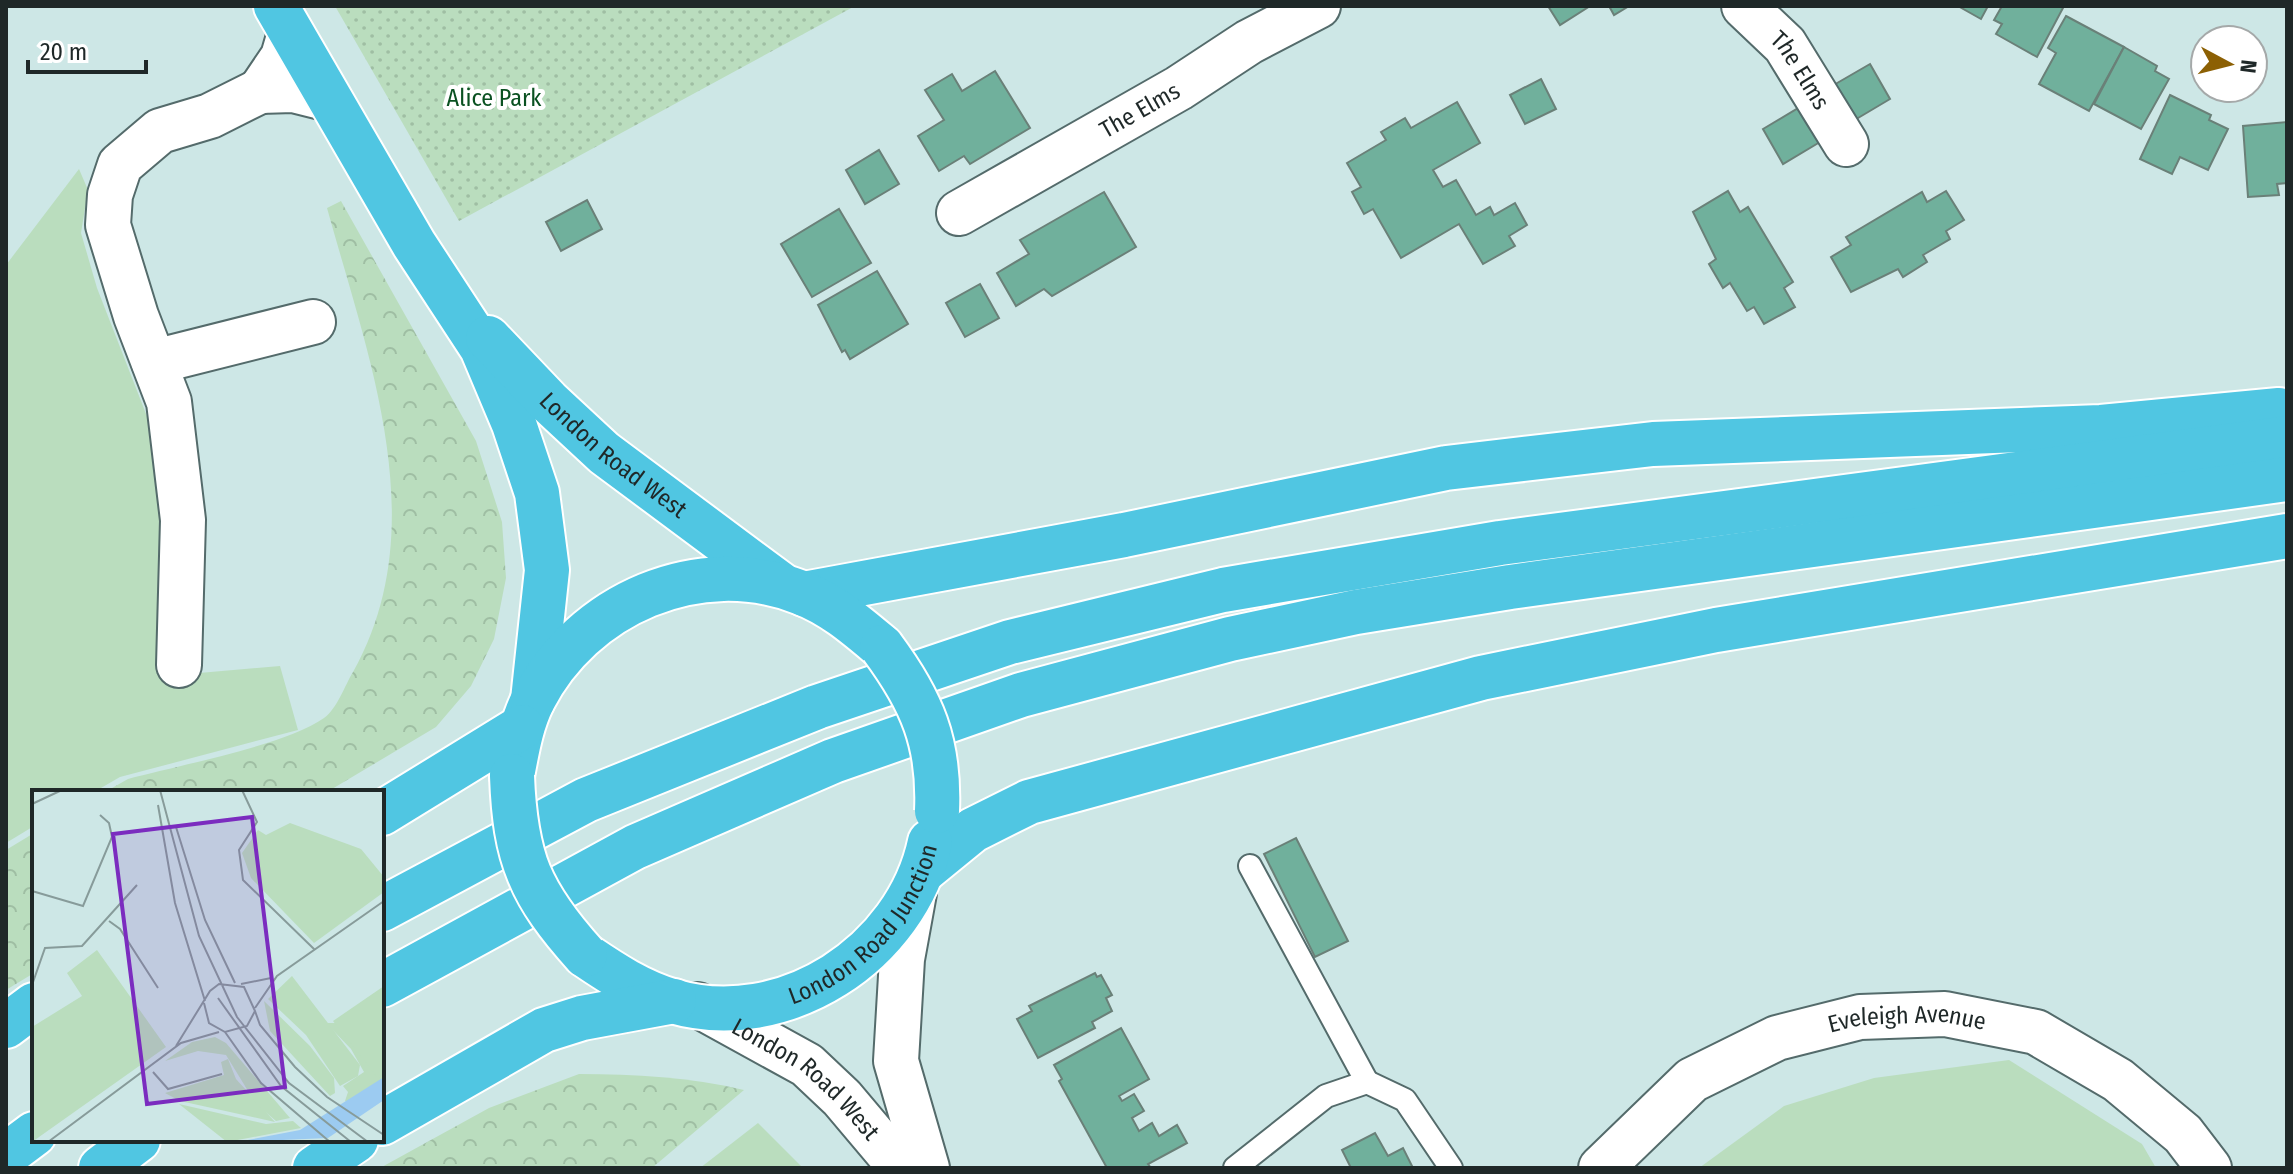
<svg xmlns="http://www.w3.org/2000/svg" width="2293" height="1174" viewBox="0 0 2293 1174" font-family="'Fira Sans Condensed',sans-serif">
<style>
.green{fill:#baddbe}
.forest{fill:url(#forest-crowns)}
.park{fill:url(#park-dots)}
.building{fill:#70b09c;stroke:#6a8078;stroke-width:2}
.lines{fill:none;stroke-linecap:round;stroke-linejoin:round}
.service-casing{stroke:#546b6b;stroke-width:26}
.minor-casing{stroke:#546b6b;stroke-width:48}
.tertiary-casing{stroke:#546b6b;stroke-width:48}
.trunk-casing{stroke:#fff;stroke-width:48}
.service{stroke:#fff;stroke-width:22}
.minor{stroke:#fff;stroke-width:44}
.tertiary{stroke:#fff;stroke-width:44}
.trunk{stroke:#50c6e2;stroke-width:44}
.trunk-bridge-casing{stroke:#fff;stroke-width:48;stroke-linecap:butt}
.trunk-bridge{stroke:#50c6e2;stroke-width:44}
.labels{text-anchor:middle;stroke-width:8;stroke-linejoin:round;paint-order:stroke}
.street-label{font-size:24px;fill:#1f2828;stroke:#fff}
.park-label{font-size:24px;fill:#0a5121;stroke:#fff}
.inset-road{fill:none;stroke:#879b9a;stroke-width:2}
.view{fill:#7b2cbf;fill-opacity:0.15;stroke:#7b2cbf;stroke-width:4}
.inset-edge{fill:none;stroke:#1f2828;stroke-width:4}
</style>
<defs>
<pattern id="forest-crowns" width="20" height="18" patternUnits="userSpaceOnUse" patternTransform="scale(2)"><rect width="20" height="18" fill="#baddbe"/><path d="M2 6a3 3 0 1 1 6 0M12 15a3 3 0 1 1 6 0" fill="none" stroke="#9fbea3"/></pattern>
<pattern id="park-dots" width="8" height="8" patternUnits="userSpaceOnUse" patternTransform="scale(2)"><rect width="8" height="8" fill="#baddbe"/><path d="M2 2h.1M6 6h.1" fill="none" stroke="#9fbea3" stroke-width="1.8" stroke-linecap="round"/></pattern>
</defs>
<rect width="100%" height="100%" fill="#cde7e6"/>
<g class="green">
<path d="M79 169 88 190 81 233 97 288 148 419 163 487 165 676 280 666 298 730 120 777 94 792H34V826L6 843V265Z"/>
<path d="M2009 1060 2142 1144 2156 1168H1699L1784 1106 1874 1078Z"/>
<path d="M758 1123 803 1168H700Z"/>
</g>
<g class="forest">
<path d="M341 201 476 441 502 522 506 578 494 639 471 686 436 727 327 792H105L128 779C179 765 284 746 324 718 337 709 345 685 353 672 435 526 368 357 327 208Z"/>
<path d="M34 833V973L6 990V850Z"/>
<path d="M579 1074C636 1074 689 1077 744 1090L652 1168H380L489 1108Z"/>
</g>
<path class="park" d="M335 6H855L459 221Z"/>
<g class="building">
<path d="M1548 6H1590L1560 25Z"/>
<path d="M1609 6H1629L1614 15Z"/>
<path d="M1958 6H1988L1981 19Z"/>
<path d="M2002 6H2064L2037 57 1996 34 2002 24 1994 20Z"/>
<path d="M2066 16 2124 47 2089 111 2039 84 2056 53 2048 48Z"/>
<path d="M2124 47 2157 66 2155 71 2169 79 2141 129 2094 104Z"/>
<path d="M1870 64 1890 99 1853 121 1832 86Z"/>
<path d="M995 71 1030 128 970 164 964 156 939 171 918 136 944 120 925 90 952 74 962 91Z"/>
<path d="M1541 79 1556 109 1525 124 1510 95Z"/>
<path d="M2170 95 2211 115 2209 120 2228 129 2208 170 2180 157 2172 174 2140 159Z"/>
<path d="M1457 102 1480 143 1433 170 1443 187 1456 180 1476 215 1490 207 1494 215 1515 203 1527 225 1509 236 1515 246 1483 264 1459 224 1401 258 1373 209 1364 214 1352 192 1361 187 1347 163 1386 140 1381 132 1405 118 1411 128Z"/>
<path d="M1800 107 1820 142 1783 164 1763 129Z"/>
<path d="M2287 122V183L2277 184 2279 195 2248 197 2243 126Z"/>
<path d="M879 150 899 184 865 204 846 170Z"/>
<path d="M1728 191 1740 212 1748 207 1793 282 1784 288 1795 307 1764 324 1754 307 1747 311 1730 283 1723 288 1709 264 1716 259 1693 212Z"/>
<path d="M1946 191 1964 220 1946 231 1950 239 1923 255 1927 262 1903 277 1898 269 1851 292 1831 257 1851 245 1846 237 1922 192 1927 202Z"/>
<path d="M1104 192 1136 247 1052 296 1044 289 1016 306 997 273 1029 254 1020 240Z"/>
<path d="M587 200 602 229 561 251 546 222Z"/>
<path d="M839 209 871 263 812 297 781 244Z"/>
<path d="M877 271 908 324 850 359 845 350 842 352 818 305Z"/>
<path d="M980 284 999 318 965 337 946 303Z"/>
<path d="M1296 838 1348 941 1315 957 1264 854Z"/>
<path d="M1095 973 1097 977 1101 975 1112 995 1106 998 1112 1011 1092 1022 1095 1028 1038 1058 1017 1019 1032 1011 1029 1006Z"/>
<path d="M1121 1028 1149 1079 1119 1096 1122 1101 1134 1094 1144 1111 1132 1118 1139 1131 1152 1123 1159 1136 1177 1125 1187 1143 1148 1164 1151 1168H1107L1059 1081 1062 1079 1054 1065Z"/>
<path d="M1375 1133 1388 1156 1403 1148 1413 1168H1351L1342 1150Z"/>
</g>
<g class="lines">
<g class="service-casing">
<g id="service">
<path d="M1250 866 1367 1082"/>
<path d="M1235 1168 1326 1096 1367 1082 1405 1100 1451 1168"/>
</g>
</g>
<g class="minor-casing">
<g id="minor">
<path id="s1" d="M1744 6 1785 45 1846 144"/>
<path d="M290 33 283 57 260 91 293 90 329 99"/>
<path id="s2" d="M959 213 1179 88 1249 42 1318 6"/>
<path d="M154 362 313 322"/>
<path d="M179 665 183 520 169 402 136 316 108 225 110 195 120 165 160 131 210 116 260 91"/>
<path id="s3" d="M1601 1168 1692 1080 1777 1038 1860 1017 1945 1014 2036 1032 2118 1080 2183 1134 2209 1168"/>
</g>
</g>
<g class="tertiary-casing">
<g id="tertiary">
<path d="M914 893 902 959 896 1061 927 1168"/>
<path id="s4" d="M698 1005 807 1065 842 1098 901 1168"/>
</g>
</g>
<g class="trunk-casing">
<g id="trunk">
<path d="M276 6 414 244 482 348 514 424 537 493 547 570 533 700"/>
<path id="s5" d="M488 338 548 401 604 453 780 584"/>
<path d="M804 594 1124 535 1446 468 1653 444 2101 427 2279 410"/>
<path d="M512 776C517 750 521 724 533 700 582 604 699 552 802 593 833 605 857 626 882 647"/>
<path d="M382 813 522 727"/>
<path d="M924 870 973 830 1029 802 1481 678 1716 630 2287 536"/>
<path d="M382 909 586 800 817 707 1010 642 1223 590 1500 543 2287 438"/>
<path id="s6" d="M585 955C613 974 639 991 672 1001 784 1034 907 953 930 842"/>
<path d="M382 985 635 847 833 761 1021 695 1230 639 1356 612 1510 587 2287 479"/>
<path d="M6 1026 34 1005"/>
<path d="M382 1123 544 1030 582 1018 674 1001"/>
<path d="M6 1155 34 1134"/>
<path d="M101 1168 138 1140"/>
<path d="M315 1168 356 1140"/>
</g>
</g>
<use href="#service" class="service"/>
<use href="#minor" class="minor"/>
<use href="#tertiary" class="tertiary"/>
<use href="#trunk" class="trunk"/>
<g class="trunk-bridge-casing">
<g id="trunk-bridge">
<path d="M882 647C922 701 940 743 937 811"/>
<path d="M512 776C515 858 530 894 585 955"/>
</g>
</g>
<use href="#trunk-bridge" class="trunk-bridge"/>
</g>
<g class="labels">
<g class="street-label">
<text dy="8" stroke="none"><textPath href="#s1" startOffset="86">The Elms</textPath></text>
<text dy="8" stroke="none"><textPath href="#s2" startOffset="208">The Elms</textPath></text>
<text dy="8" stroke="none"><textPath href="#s5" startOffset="172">London Road West</textPath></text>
<text dy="8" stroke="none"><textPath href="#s6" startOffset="326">London Road Junction</textPath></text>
<text dy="8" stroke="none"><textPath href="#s3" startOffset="354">Eveleigh Avenue</textPath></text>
<text dy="8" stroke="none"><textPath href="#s4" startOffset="132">London Road West</textPath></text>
</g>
<g class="park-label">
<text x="494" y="106">Alice Park</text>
</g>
</g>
<g transform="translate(32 790)">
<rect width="352" height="352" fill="#cde7e6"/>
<path d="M258 33 329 59 352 87V102L282 153 219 88 210 63 226 40 234 45ZM260 186 328 275 326 286 308 296 274 245 236 209ZM196 269 204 289 243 332 148 311 133 303 192 285 189 272ZM147 314 234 334 261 331 269 338 195 352Z" fill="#baddbe"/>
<path d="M232 211 278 256 302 288 303 303 298 306 238 241ZM294 233H306L352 282V291L323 315 313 311 316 302 311 296 332 282 319 259ZM183 247 194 253 258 328 244 331 224 314 194 265 166 261 133 271 160 252Z" fill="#baddbe"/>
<path d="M65 160 134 257 0 352V237L50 206 35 183ZM352 196V283L346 288 301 231Z" fill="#baddbe"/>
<path d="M352 287V310L296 348 205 352 268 340Z" fill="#9ccbf1"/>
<path class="inset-road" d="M128 0 167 146 205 227 257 293 336 352M210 0 225 32 207 60 211 90 282 159M0 14 30 0M126 15 143 113 173 211M144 37 173 130 203 193M0 101 51 116 80 47 77 33 68 25M77 131 88 139 126 198M209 194 239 188M0 195 13 158 50 156 105 95M186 208 249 296 319 352M223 218 245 186 352 111M223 221 228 235 263 277 295 307 352 345M193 242 229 293 298 352M144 256 178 201 187 194 212 197 223 221 215 236 193 242 177 233 172 213M121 282 136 299 190 284M16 352 149 253 187 242"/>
<path class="view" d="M220 27 253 297 115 314 81 44Z"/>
<rect width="352" height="352" class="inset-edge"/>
</g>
<rect width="2293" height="1174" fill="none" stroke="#1f2828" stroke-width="16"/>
<g transform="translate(2229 64) rotate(97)"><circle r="38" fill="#ffffff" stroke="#a5a9a9" stroke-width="2"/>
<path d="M0-6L14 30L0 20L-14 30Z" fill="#8c6004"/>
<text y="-12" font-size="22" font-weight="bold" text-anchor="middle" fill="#1f2828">N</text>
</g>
<path d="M28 60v12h118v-12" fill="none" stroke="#1f2828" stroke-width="4"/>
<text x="40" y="60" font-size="24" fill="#1f2828" stroke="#ffffff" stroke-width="6" paint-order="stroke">20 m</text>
</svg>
